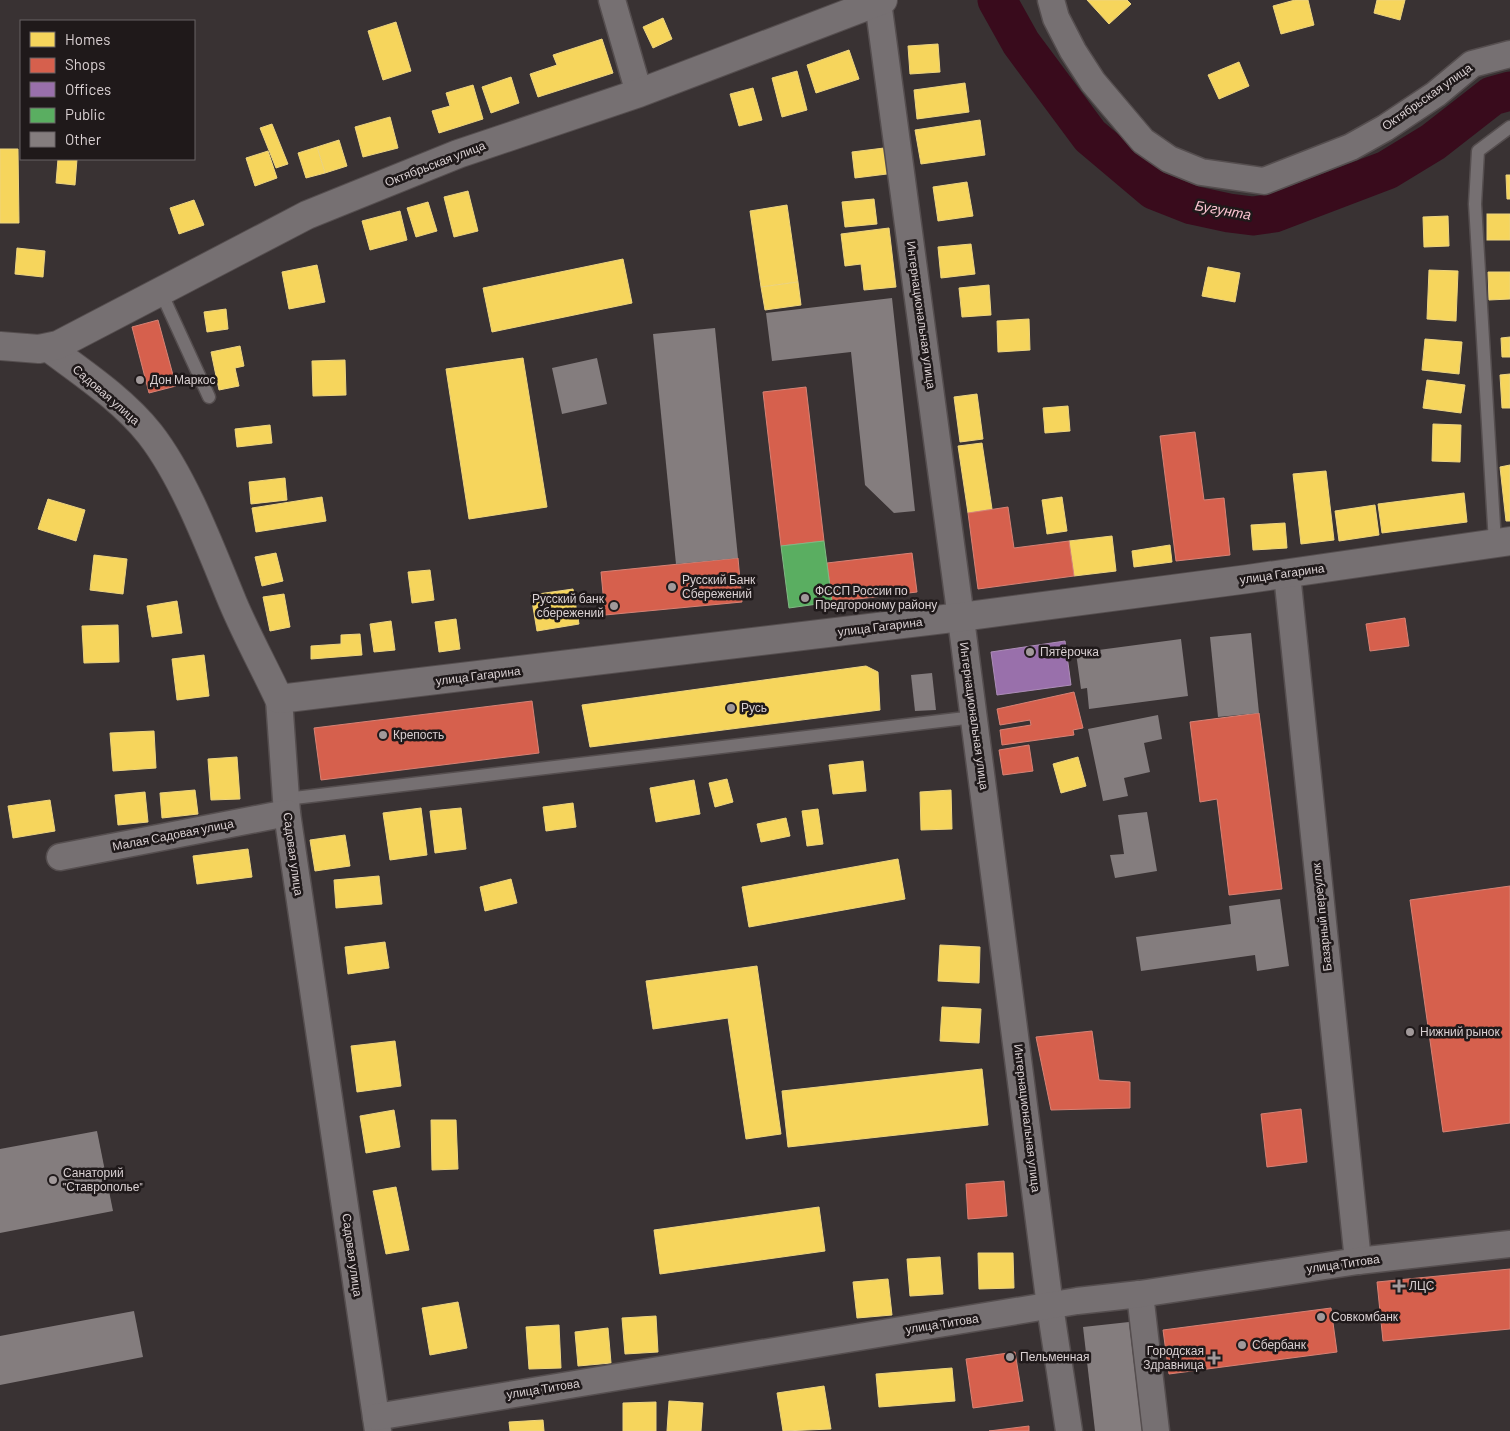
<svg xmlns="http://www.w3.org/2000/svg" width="1510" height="1431" viewBox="0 0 1510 1431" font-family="Barlow,sans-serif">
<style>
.homes{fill:#f6d55c;stroke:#edd47f}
.shops{fill:#d6604d;stroke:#d78275}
.offices{fill:#9970ab;stroke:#ac8db7}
.public{fill:#5aae61;stroke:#80b883}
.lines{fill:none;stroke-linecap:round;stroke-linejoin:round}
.river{stroke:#390b1c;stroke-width:39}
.building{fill:#847d7e}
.service-casing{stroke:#554e4f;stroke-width:15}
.minor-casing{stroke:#554e4f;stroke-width:29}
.tertiary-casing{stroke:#554e4f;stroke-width:30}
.secondary-casing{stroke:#554e4f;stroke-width:30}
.service{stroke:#767072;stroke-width:12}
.minor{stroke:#767072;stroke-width:26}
.tertiary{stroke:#767072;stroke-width:28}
.secondary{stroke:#767072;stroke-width:28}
.poi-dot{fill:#a1999a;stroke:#1f191a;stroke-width:2}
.labels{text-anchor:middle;stroke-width:5;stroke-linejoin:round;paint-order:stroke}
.street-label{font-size:12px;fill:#d9d0d2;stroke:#1f191a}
.poi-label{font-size:12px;fill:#d9d0d2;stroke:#1f191a;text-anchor:start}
.water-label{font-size:14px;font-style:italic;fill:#fbc4d1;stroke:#1f191a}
</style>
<rect width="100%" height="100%" fill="#393233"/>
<g class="homes">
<path d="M1087 0H1127L1131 4 1109 24Z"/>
<path d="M1295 0H1308L1314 25 1281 34 1273 6Z"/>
<path d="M1377 0H1405L1400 20 1374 13Z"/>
<path d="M663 18 672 39 653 48 643 27Z"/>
<path d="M396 22 411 71 383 80 368 31Z"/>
<path d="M602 39 613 73 538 97 530 74 557 65 553 55Z"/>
<path d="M938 44 940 72 910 74 908 46Z"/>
<path d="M849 50 859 79 816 93 807 65Z"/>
<path d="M1239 62 1249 86 1219 99 1208 75Z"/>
<path d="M797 71 807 110 782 117 772 78Z"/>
<path d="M511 77 519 103 491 113 482 87Z"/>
<path d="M965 83 969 112 917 119 914 90Z"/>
<path d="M473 85 483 119 439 133 432 111 450 106 446 93Z"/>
<path d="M753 88 762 120 739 126 730 94Z"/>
<path d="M390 117 398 148 363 157 355 127Z"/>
<path d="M980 120 985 155 921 164 915 130Z"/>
<path d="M272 124 288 164 276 168 260 128Z"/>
<path d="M339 140 347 166 325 173 317 147Z"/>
<path d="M317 147 325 173 306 178 298 153Z"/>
<path d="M884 148 887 174 855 178 852 152Z"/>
<path d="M0 149H18L19 223H0Z"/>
<path d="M268 151 277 178 255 186 246 158Z"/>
<path d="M58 159H77L75 185 56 183Z"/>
<path d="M1506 175H1510V199H1507Z"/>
<path d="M967 182 973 216 938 221 933 187Z"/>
<path d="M468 191 478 231 454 237 444 197Z"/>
<path d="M874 199 877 224 845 227 842 202Z"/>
<path d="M194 200 204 225 179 234 170 208Z"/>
<path d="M428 202 437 231 416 237 407 208Z"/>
<path d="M787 205 798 282 761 287 750 211Z"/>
<path d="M400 211 407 240 370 250 362 221Z"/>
<rect x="1487" y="214" width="23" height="26"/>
<path d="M1448 216 1449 246 1424 247 1423 217Z"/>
<path d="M889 228 896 287 864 290 861 264 845 266 841 234Z"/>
<path d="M971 244 975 274 941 278 938 247Z"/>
<path d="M17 248 45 251 43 277 15 274Z"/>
<path d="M623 259 632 303 492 332 483 288Z"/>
<path d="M317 265 325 302 289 309 282 272Z"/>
<path d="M1208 267 1240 273 1235 302 1202 296Z"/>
<path d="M1429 270 1458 271 1456 321 1427 319Z"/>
<path d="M1488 272H1510V299L1489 300Z"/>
<path d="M798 282 801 305 765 310 761 287Z"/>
<path d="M989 285 991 315 962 317 959 288Z"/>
<path d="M226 309 228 329 207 332 204 312Z"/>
<path d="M1029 319 1030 350 998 352 997 321Z"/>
<path d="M1510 337V357H1502L1501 338Z"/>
<path d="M1425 339 1462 342 1459 374 1422 370Z"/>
<path d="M240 346 244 366 235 368 239 386 219 390 211 352Z"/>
<path d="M523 358 547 507 469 519 446 369Z"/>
<path d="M345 360 346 395 313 396 312 361Z"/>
<path d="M1510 374V408H1502L1500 375Z"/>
<path d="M1427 380 1465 385 1461 413 1423 408Z"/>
<path d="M977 394 983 439 960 442 954 397Z"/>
<path d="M1068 406 1070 431 1045 433 1043 408Z"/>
<path d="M1433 424 1461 425 1460 462 1432 461Z"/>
<path d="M270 425 272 443 237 447 235 429Z"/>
<path d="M982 443 992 509 968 513 958 446Z"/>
<path d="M1510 465V521H1506L1500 467Z"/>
<path d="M1326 471 1334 540 1301 544 1293 474Z"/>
<path d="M285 478 287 500 251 504 249 482Z"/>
<path d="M1464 493 1467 522 1382 533 1378 504Z"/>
<path d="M322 497 326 521 256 532 252 508Z"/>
<path d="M1062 497 1067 531 1047 534 1042 500Z"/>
<path d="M48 499 85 510 76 541 38 529Z"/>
<path d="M1375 505 1379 535 1339 541 1335 511Z"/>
<path d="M1285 523 1287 548 1253 550 1251 525Z"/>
<path d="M1112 536 1116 571 1074 576 1069 541Z"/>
<path d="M1170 545 1172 562 1134 567 1132 551Z"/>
<path d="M276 553 283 581 262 586 255 557Z"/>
<path d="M94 555 127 559 123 594 90 590Z"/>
<path d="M430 570 434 600 412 603 408 572Z"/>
<path d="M573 589 579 624 537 631 531 595Z"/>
<path d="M284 594 290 627 270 631 263 597Z"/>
<path d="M177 601 182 633 152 637 147 606Z"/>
<path d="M456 619 460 649 439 652 435 622Z"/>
<path d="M391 621 395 650 374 652 370 624Z"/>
<path d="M118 625 119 662 84 663 82 626Z"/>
<path d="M360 634 362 655 311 659V646L341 644V635Z"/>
<path d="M204 655 209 696 177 700 172 659Z"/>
<path d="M866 666 878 672 880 710 590 747 582 705Z"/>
<path d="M154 731 156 768 113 771 110 733Z"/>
<path d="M237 757 240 799 211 800 208 759Z"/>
<path d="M1078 757 1086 786 1061 793 1053 764Z"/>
<path d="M863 761 866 791 833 794 829 765Z"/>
<path d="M727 779 733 802 715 807 709 783Z"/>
<path d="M694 780 700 814 656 822 650 788Z"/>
<path d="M195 790 198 814 162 818 160 793Z"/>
<path d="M951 790 952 829 921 830 920 792Z"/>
<path d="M145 792 148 822 118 825 115 795Z"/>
<path d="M50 800 55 831 13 838 8 806Z"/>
<path d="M573 803 576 827 546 831 543 807Z"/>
<path d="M421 808 427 855 390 860 383 813Z"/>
<path d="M461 808 466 849 435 853 430 811Z"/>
<path d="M818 809 823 844 807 846 802 811Z"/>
<path d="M786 818 790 836 761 842 757 824Z"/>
<path d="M345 835 350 866 315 871 310 840Z"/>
<path d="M248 849 252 877 197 884 193 856Z"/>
<path d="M898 859 905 899 749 927 742 887Z"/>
<path d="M379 876 382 904 336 908 334 880Z"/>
<path d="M511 879 517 903 485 911 480 887Z"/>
<path d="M385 942 389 968 348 974 345 947Z"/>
<path d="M940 945 980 947 979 983 938 981Z"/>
<path d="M757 966 781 1134 746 1139 728 1018 653 1029 646 981Z"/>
<path d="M942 1007 981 1009 979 1043 940 1041Z"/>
<path d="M395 1041 401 1086 357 1092 351 1046Z"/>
<path d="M982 1069 988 1125 788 1147 782 1091Z"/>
<path d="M394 1110 400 1147 366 1153 360 1116Z"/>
<path d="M431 1120H456L458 1169 432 1170Z"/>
<path d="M396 1187 409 1250 386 1254 373 1191Z"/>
<path d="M819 1207 825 1251 660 1274 654 1230Z"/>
<path d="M978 1253H1013L1014 1288 979 1289Z"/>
<path d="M940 1257 943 1294 910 1296 907 1259Z"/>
<path d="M888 1279 892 1315 857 1318 853 1282Z"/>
<path d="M458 1302 467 1348 430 1355 422 1308Z"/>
<path d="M656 1316 658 1352 625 1354 622 1318Z"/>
<path d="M559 1325 561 1368 529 1369 526 1327Z"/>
<path d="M608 1328 611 1363 578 1366 575 1332Z"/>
<path d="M952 1368 955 1401 879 1407 876 1374Z"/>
<path d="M824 1386 831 1429 783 1431 777 1393Z"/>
<path d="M669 1401 703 1403 701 1431H667Z"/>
<path d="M656 1402V1431H623V1403Z"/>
<path d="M543 1420 544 1431H510L509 1422Z"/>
</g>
<g class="shops">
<path d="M158 320 176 386 149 393 132 327Z"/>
<path d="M806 387 824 541 781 546 763 392Z"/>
<path d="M1195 432 1204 500 1224 498 1230 555 1176 561 1160 436Z"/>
<path d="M1008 507 1014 548 1069 541 1074 576 978 589 968 513Z"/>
<path d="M912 553 917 592 832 602 827 563Z"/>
<path d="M738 558 742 602 605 615 601 572Z"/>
<path d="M1405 618 1409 646 1370 651 1366 624Z"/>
<path d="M1074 692 1083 728 1073 730 1074 735 1002 745 1000 730 1031 725 1030 720 1000 725 997 709Z"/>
<path d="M532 701 539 753 321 780 314 728Z"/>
<path d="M1259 713 1282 889 1229 895 1217 799 1200 802 1190 722Z"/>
<path d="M1029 745 1033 771 1003 775 999 750Z"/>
<path d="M1510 886V1123L1443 1132 1410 900Z"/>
<path d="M1092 1031 1099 1080 1130 1082V1108L1051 1110 1036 1037Z"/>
<path d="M1301 1109 1307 1162 1267 1167 1261 1114Z"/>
<path d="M1004 1181 1007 1216 968 1219 966 1184Z"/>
<path d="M1510 1269V1329L1383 1341 1377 1282Z"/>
<path d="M1331 1308 1337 1352 1169 1374 1163 1330Z"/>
<path d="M1015 1352 1023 1401 973 1408 966 1359Z"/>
<path d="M1029 1426V1431H989Z"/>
</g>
<path class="offices" d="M1065 641 1071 685 997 695 991 652Z"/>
<path class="public" d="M824 541 832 602 789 608 781 546Z"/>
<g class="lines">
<path class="river" d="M997 0 1021 43 1090 136 1154 190 1192 205 1229 213 1253 216 1274 213 1387 170 1433 142 1492 96 1510 91"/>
</g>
<g class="building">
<path d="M892 298 915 511 894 513 865 485 851 352 772 361 766 313Z"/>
<path d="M715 328 738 558 676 564 653 334Z"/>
<path d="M597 358 607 404 562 414 552 368Z"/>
<path d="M1251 633 1259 713 1218 717 1210 637Z"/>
<path d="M1181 639 1188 696 1089 709 1087 688 1081 689 1076 653Z"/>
<path d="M932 673 936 710 915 711 911 675Z"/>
<path d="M1158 715 1162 739 1144 743 1150 772 1124 778 1128 796 1103 801 1088 729Z"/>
<path d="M1147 812 1157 871 1115 878 1110 855 1124 854 1118 815Z"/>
<path d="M1280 899 1289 966 1257 971 1255 955 1141 971 1136 937 1231 924 1229 906Z"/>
<path d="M97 1131 113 1211 0 1233V1149Z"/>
<path d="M134 1311 143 1357 0 1385V1336Z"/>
<path d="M1129 1322 1142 1431H1095L1083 1327Z"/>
</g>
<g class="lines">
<g class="service-casing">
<g id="service">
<path d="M160 290 209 397"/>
<path d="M1495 543 1475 204 1478 151 1510 127"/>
<path d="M286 799 974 717"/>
</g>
</g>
<g class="minor-casing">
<g id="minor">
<path d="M612 0 639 93"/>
<path d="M1051 0 1056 18 1073 51 1093 82 1143 141 1169 159 1201 172 1264 181 1351 147 1385 128 1436 94 1472 64 1510 54"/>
<path d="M878 2 958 596 1050 1306 1069 1431"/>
<path d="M1287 574 1358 1261"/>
<path d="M279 699 287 813 378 1431"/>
<path d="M60 857 287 813"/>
<path d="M1140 1294 1156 1431"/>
<path d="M376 1417 1077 1301 1140 1294 1358 1261 1510 1244"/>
</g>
</g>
<g class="tertiary-casing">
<path id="tertiary" d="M49 348C84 374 123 400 150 434 185 479 211 550 233 603 247 636 264 667 279 699L961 617 1248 579 1510 541"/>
</g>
<g class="secondary-casing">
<path id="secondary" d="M0 346 39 349 58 345 307 215 458 154 639 93 883 0"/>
</g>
<use href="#service" class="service"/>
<use href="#minor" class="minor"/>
<use href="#tertiary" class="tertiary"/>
<use href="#secondary" class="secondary"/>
</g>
<g class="poi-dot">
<circle cx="140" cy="380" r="5"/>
<circle cx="672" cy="587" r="5"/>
<circle cx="805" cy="598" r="5"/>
<circle cx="614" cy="606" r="5"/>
<circle cx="1030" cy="652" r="5"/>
<circle cx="731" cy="708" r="5"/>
<circle cx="383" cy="735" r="5"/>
<circle cx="1410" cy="1032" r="5"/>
<circle cx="53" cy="1180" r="5"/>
<path d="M1396.5 1278.5h5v5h5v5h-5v5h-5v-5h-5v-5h5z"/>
<circle cx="1321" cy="1317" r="5"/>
<circle cx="1242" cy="1345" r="5"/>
<circle cx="1010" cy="1357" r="5"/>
<path d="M1211.5 1350.5h5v5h5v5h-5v5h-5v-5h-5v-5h5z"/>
</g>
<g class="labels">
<g class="street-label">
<text transform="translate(1427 97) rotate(-35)" y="4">Октябрьская улица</text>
<text transform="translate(435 164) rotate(-21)" y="4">Октябрьская улица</text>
<text transform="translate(921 315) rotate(82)" y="4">Интернациональная улица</text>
<text transform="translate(106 395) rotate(41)" y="4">Садовая улица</text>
<text transform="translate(1282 574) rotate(-8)" y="4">улица Гагарина</text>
<text transform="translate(880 627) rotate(-7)" y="4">улица Гагарина</text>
<text transform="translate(478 676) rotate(-7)" y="4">улица Гагарина</text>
<text transform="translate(974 716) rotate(82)" y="4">Интернациональная улица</text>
<text transform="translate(173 835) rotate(-11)" y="4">Малая Садовая улица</text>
<text transform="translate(293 854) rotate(82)" y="4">Садовая улица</text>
<text transform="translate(1322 917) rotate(-96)" y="4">Базарный переулок</text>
<text transform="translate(1027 1118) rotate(83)" y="4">Интернациональная улица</text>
<text transform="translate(352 1255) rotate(82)" y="4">Садовая улица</text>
<text transform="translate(1343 1264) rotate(-8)" y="4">улица Титова</text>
<text transform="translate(942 1324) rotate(-9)" y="4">улица Титова</text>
<text transform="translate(543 1389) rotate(-9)" y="4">улица Титова</text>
</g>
<g class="poi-label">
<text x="150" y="384">Дон Маркос</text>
<text x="682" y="584">Русский Банк<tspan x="682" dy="14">Сбережений</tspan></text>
<text x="815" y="595">ФССП России по<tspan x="815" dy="14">Предгороному району</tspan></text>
<text x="604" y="603" text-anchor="end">Русский банк<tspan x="604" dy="14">сбережений</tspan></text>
<text x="1040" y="656">Пятёрочка</text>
<text x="741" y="712">Русь</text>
<text x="393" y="739">Крепость</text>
<text x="1420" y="1036">Нижний рынок</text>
<text x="63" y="1177">Санаторий<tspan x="63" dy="14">"Ставрополье"</tspan></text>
<text x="1409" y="1290">ЛЦС</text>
<text x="1331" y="1321">Совкомбанк</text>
<text x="1252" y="1349">Сбербанк</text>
<text x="1204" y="1355" text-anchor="end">Городская<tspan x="1204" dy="14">Здравница</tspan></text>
<text x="1020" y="1361">Пельменная</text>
</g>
<g class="water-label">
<text transform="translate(1223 210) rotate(10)" y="5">Бугунта</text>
</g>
</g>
<rect x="20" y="20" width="175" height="140" fill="#1f191a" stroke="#696264"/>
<rect x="30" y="32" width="25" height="15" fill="#f6d55c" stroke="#696264"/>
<text x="65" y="45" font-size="15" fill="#d9d0d2">Homes</text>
<rect x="30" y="58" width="25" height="15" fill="#d6604d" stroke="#696264"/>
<text x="65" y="70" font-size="15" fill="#d9d0d2">Shops</text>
<rect x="30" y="82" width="25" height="15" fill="#9970ab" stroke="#696264"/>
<text x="65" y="95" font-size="15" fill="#d9d0d2">Offices</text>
<rect x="30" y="108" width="25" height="15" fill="#5aae61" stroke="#696264"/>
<text x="65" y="120" font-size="15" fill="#d9d0d2">Public</text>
<rect x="30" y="132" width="25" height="15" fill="#847d7e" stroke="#696264"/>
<text x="65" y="145" font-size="15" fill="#d9d0d2">Other</text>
</svg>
